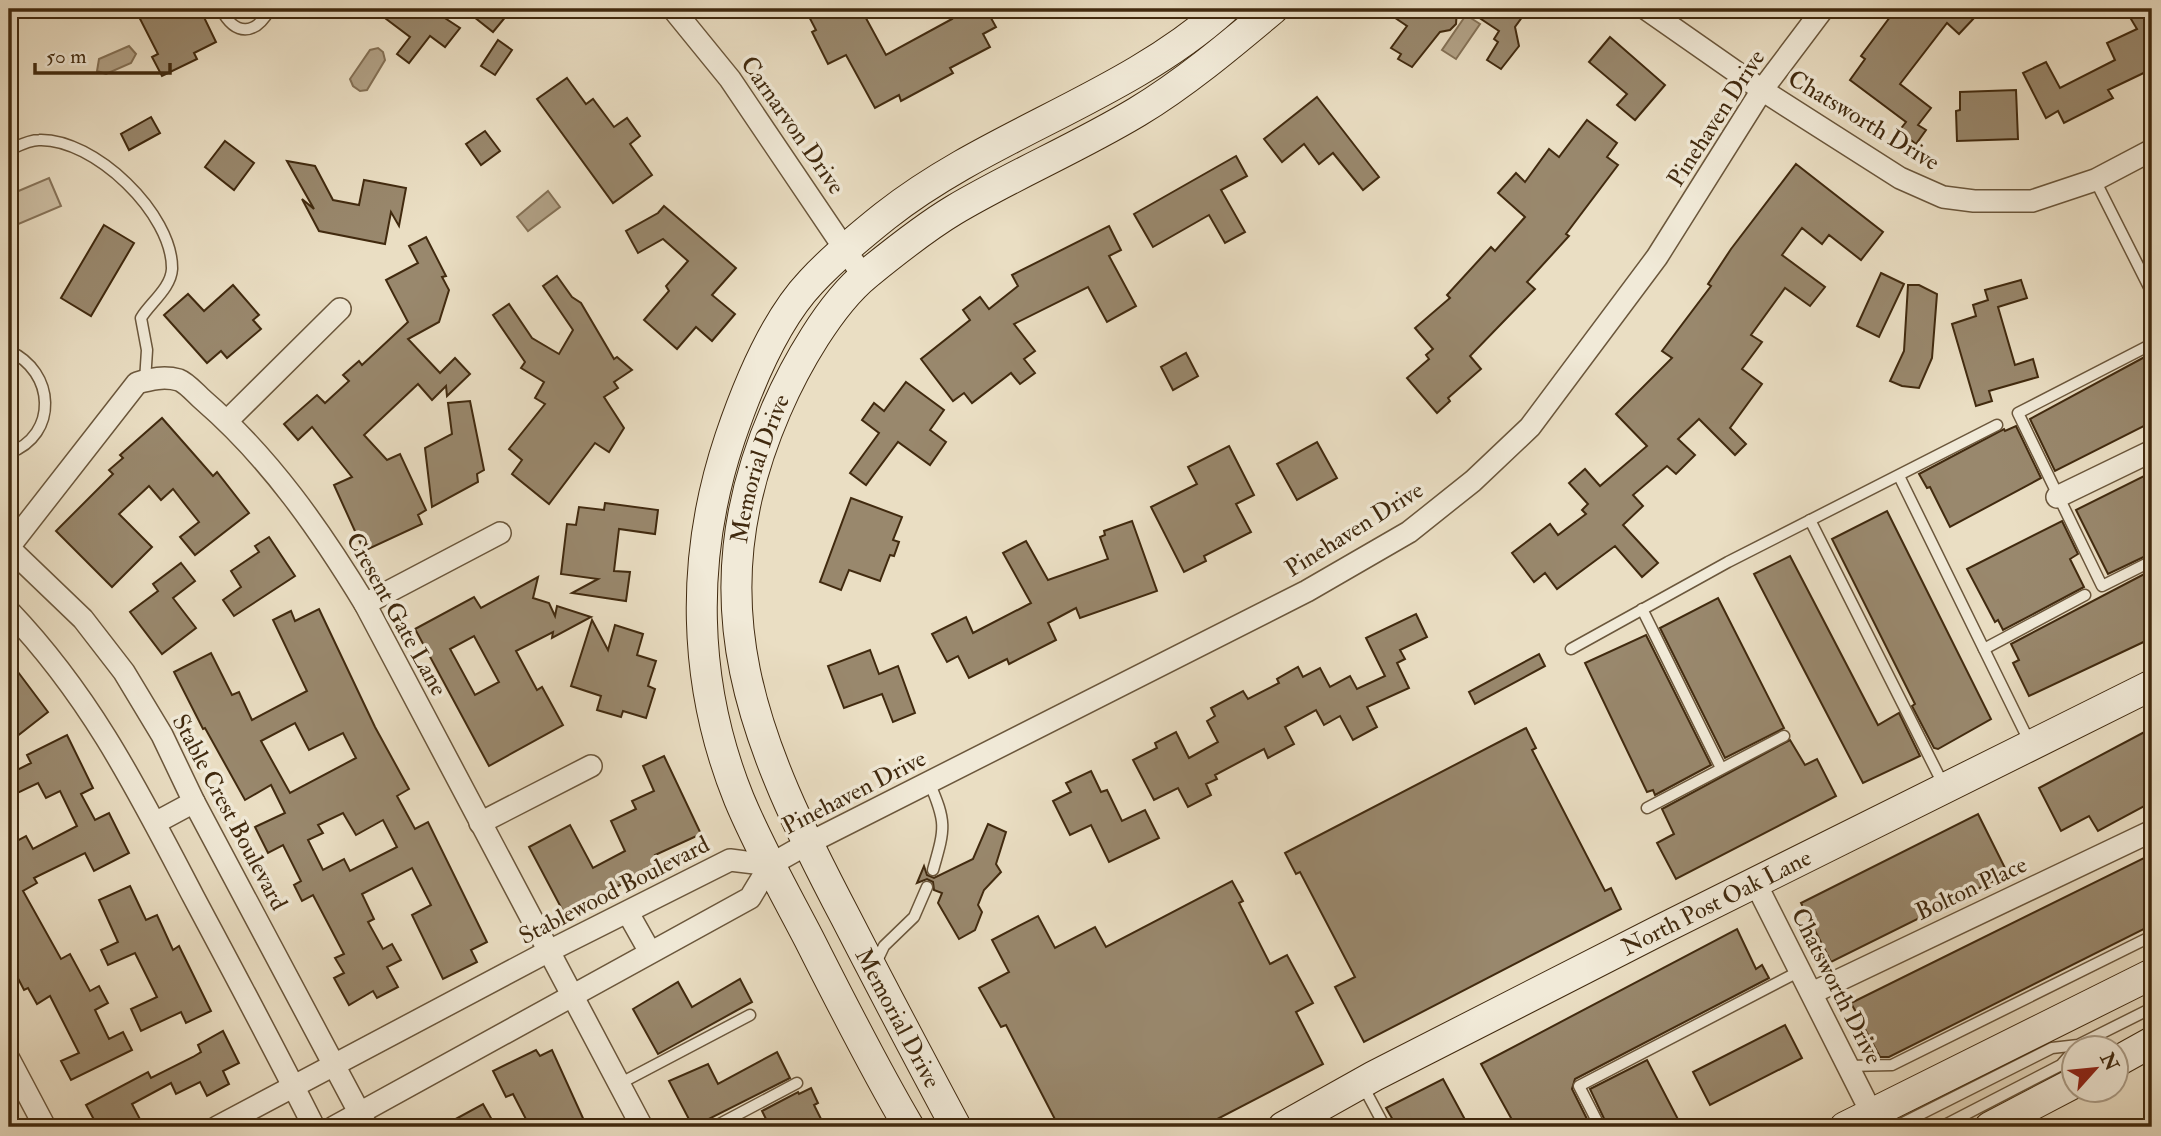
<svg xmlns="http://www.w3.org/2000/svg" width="2161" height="1136" viewBox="0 0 2161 1136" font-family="'IM FELL Double Pica',serif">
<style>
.green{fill:#cdbfa4;stroke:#87745a;stroke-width:2}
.water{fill:#b1a186;stroke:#847156;stroke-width:2}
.building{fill:#99886d;stroke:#412a0f;stroke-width:2;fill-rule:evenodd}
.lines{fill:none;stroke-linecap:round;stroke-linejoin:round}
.lane-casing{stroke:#6b573c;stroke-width:13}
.street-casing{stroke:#6b573c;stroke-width:24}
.secondary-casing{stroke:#412a0f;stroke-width:32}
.path{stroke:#412a0f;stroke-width:3.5;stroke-dasharray:2 3.5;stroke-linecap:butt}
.lane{stroke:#f1ead8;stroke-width:10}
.street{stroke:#f1ead8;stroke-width:21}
.secondary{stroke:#f1ead8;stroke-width:30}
.labels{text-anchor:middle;stroke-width:7;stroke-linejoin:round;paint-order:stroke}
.street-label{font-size:24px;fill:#412a0f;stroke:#f1ead8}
</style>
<rect width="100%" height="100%" fill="#eadec3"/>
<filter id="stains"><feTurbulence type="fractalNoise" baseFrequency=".00286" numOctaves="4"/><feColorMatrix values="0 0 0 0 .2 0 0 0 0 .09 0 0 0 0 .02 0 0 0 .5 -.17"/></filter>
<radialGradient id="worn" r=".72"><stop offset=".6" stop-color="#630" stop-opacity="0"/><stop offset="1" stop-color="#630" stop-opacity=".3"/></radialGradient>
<path class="green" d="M49 178 61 206 9 228V195Z"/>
<g class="water">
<path d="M1466 15 1480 24 1456 59 1442 50Z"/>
<path d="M129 46 136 54 131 63 106 74 97 71 99 59Z"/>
<path d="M378 48 383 52 385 60 367 90 360 91 353 86 350 79 370 50Z"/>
<path d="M548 191 560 207 528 231 517 217Z"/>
</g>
<g class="building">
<path d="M135 9H200L216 42 194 53 197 59 162 76 152 57 158 54Z"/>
<path d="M373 9H431L460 28 445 47 430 36 409 63 397 54 410 37Z"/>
<path d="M464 9H512L493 32Z"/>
<path d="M805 9H861L886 55 952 19 949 14 959 9H986L996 27 983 34 990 47 950 68 953 73 901 101 899 95 875 108 846 55 828 64 812 32 816 30Z"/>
<path d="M1382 9H1457L1456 24 1450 30 1440 32 1412 67 1398 59 1401 54 1391 48 1407 26Z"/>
<path d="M1466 9H1528L1515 27 1519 46 1501 69 1487 60 1498 42 1494 39 1499 31Z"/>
<path d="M1896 9H1966L1975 17 1959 34 1947 23 1900 84 1931 108 1918 125 1926 130 1916 144 1899 131 1906 122 1850 80 1865 59 1861 56Z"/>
<path d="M2125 9H2141L2152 32V69L2108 90 2113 98 2064 123 2058 111 2046 118 2023 73 2046 62 2060 88 2115 60 2107 43 2137 29Z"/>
<path d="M1610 37 1665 85 1635 120 1617 105 1627 94 1589 62Z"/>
<path d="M498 40 512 50 495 75 481 66Z"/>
<path d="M567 78 586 104 593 99 614 127 627 118 640 136 630 144 652 175 613 203 537 99Z"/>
<path d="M2016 90 2018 139 1957 141 1956 111 1960 110V92Z"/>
<path d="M1317 97 1379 177 1363 190 1333 153 1319 164 1304 144 1282 162 1264 139Z"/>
<path d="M151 117 160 133 129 150 121 134Z"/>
<path d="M1587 120 1617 143 1607 157 1618 165 1566 234 1569 236 1527 282 1535 289 1470 356 1481 369 1448 398 1450 401 1437 413 1407 378 1429 359 1426 355 1433 349 1415 328 1450 298 1447 295 1491 247 1495 251 1525 217 1498 193 1516 173 1525 182 1549 149 1559 157Z"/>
<path d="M485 131 500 151 481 165 466 144Z"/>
<path d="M225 141 254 163 234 190 205 167Z"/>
<path d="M1236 156 1247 176 1221 190 1245 232 1225 243 1209 215 1153 247 1134 214Z"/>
<path d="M287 161 315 166 333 200 359 205 364 180 406 188 399 226 391 212 385 244 319 231 302 199 314 209Z"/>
<path d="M1796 164 1883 232 1861 260 1829 235 1822 244 1802 228 1782 255 1825 287 1810 306 1785 288 1751 335 1762 342 1742 369 1762 384 1730 428 1746 444 1735 455 1699 419 1678 439 1695 455 1676 474 1667 466 1633 495 1643 506 1623 525 1658 563 1642 577 1615 546 1557 589 1545 573 1534 582 1512 553 1550 524 1558 535 1586 514 1582 510 1588 504 1569 483 1585 469 1600 486 1647 446 1616 414 1672 358 1662 351 1711 286 1708 284 1731 249Z"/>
<path d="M664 206 736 268 712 295 735 314 712 341 696 327 677 349 644 320 669 291 666 286 688 261 663 239 638 253 626 231 658 213Z"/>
<path d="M104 225 134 243 91 316 61 298Z"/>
<path d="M1109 226 1121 250 1109 256 1136 306 1107 322 1088 287 1014 324 1035 351 1024 359 1035 373 1020 384 1011 373 972 403 964 393 953 401 921 359 970 320 963 310 980 297 989 309 1018 286 1012 275Z"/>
<path d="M426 237 446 276 442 277 449 290 439 322 408 339 440 373 455 358 470 374 447 396 446 386 432 400 418 384 364 435 387 460 400 454 426 510 418 515 422 524 364 551 334 485 352 477 312 427 298 440 284 424 317 395 325 403 349 381 343 375 359 361 362 365 408 322 386 280 418 263 409 246Z"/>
<path d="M1881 273 1904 284 1879 337 1857 326Z"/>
<path d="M557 276 572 297 581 303 614 359 617 357 632 370 614 382 618 388 604 397 624 428 609 452 595 443 549 504 512 474 522 460 509 449 545 404 535 398 544 382 521 368 525 362 493 315 509 304 532 338 559 354 573 330 543 286Z"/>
<path d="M2021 280 2027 298 1998 307 2015 365 2033 359 2038 377 1989 391 1992 401 1976 406 1952 324 1976 316 1973 305 1988 300 1985 290Z"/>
<path d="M233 285 259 315 253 320 261 329 227 358 221 351 207 363 164 315 188 294 204 311Z"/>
<path d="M1908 285H1919L1937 294 1932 358 1919 388 1902 386 1890 381 1904 351Z"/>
<path d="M1186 353 1198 376 1173 390 1161 367Z"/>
<path d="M2152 353V422L2055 471 2030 419Z"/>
<path d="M906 382 944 410 930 430 946 442 930 465 898 442 866 485 850 473 879 433 862 420 874 403 884 411Z"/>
<path d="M470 401 484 470 477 474 478 482 432 507 425 448 452 434 448 403Z"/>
<path d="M162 418 213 476 217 472 249 513 195 555 180 537 199 522 173 489 161 500 149 486 119 514 152 547 112 587 56 531 113 474 109 470 123 458 120 455Z"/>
<path d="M2016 426 2041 478 1950 527 1930 487 1927 488 1919 474 2004 429 2005 431Z"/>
<path d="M1317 442 1337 478 1297 500 1277 464Z"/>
<path d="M1229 446 1254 495 1236 504 1251 532 1204 556 1206 561 1184 572 1151 507 1197 484 1188 467Z"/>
<path d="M2152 472V553L2108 574 2076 510Z"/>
<path d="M851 498 902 517 893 540 899 542 894 556 890 555 880 581 849 570 841 590 820 582Z"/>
<path d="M605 503 658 510 655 534 619 529 614 571 630 572 626 601 572 593 598 579 561 574 567 524 576 525 579 507 604 510Z"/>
<path d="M1887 511 1991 719 1938 749 1934 748 1912 706 1915 704 1832 539Z"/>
<path d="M1132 521 1157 591 1080 618 1076 608 1048 623 1056 640 1009 664 1007 659 969 678 958 656 947 662 932 634 966 617 973 633 1031 603 1003 553 1026 541 1048 580 1108 559 1100 537 1105 535 1104 531Z"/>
<path d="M2062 521 2078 554 2070 559 2084 587 2003 630 1998 620 1995 622 1967 569Z"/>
<path d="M269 537 295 576 234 616 223 600 241 587 231 571 259 552 255 546Z"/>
<path d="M1790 556 1878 725 1899 713 1920 756 1863 783 1754 574Z"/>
<path d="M181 563 195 581 173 598 196 628 162 654 130 612 158 591 153 584Z"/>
<path d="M2152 570V638L2029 696 2013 663 2019 660 2011 644Z"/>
<path d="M538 577 533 598 549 603 555 616 557 606 591 617 552 638 553 632 516 651 537 690 542 687 563 725 489 766 415 629 474 597 481 608ZM474 636 499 682 475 695 450 649Z"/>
<path d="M1718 598 1784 728 1725 758 1660 628Z"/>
<path d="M319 609 375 727 409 789 397 796 415 829 428 822 487 942 471 950 477 962 443 979 412 915 431 905 412 868 362 894 374 919 368 922 383 949 392 944 401 960 387 967 398 987 377 998 373 991 349 1005 334 978 344 973 335 958 344 954 313 895 302 901 294 885 301 881 283 845 268 853 255 827 285 813 271 785 245 800 205 728 203 729 174 672 211 653 232 695 239 692 252 720 307 691 273 620 291 611 295 621ZM295 723 309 750 343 733 356 758 290 793 261 741ZM343 813 356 835 383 820 397 847 350 871 344 859 323 870 308 840 323 833 318 825Z"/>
<path d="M1416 614 1427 637 1400 650 1405 659 1397 663 1409 688 1367 707 1377 727 1353 740 1340 716 1324 725 1316 710 1285 727 1294 744 1268 758 1264 749 1215 775 1217 779 1206 784 1211 795 1188 807 1178 788 1154 800 1133 760 1157 748 1155 743 1176 732 1189 758 1218 742 1207 721 1215 716 1211 708 1243 691 1248 699 1279 683 1277 679 1298 667 1303 677 1320 668 1330 687 1350 676 1357 689 1385 676 1366 638Z"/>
<path d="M592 620 608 650 615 625 643 634 637 655 656 661 648 686 655 689 646 718 623 711 621 717 597 710 601 696 571 686Z"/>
<path d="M1646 635 1711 765 1655 795 1653 790 1647 792 1585 663Z"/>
<path d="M870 650 879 674 898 666 915 713 893 722 882 694 844 708 828 666Z"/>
<path d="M1539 654 1545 666 1475 704 1469 692Z"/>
<path d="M9 660 48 712 16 737 9 727Z"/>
<path d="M1526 728 1536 748 1532 750 1605 891 1611 888 1621 909 1364 1042 1335 987 1355 977 1300 872 1296 874 1285 853Z"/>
<path d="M2152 728V802L2098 831 2089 816 2061 831 2039 788Z"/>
<path d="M67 735 93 788 81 794 95 820 109 813 129 853 94 871 85 853 34 878 37 883 23 891 61 959 70 954 90 991 99 986 108 1003 95 1010 109 1039 123 1032 132 1050 71 1080 61 1061 79 1053 50 996 37 1004 28 988 24 990 9 961V845L26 836 33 849 77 826 60 791 46 798 38 783 9 797V774L31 763 27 755Z"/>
<path d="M1790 740 1805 765 1817 759 1836 796 1676 879 1657 843 1674 834 1662 809Z"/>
<path d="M664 756 701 834 655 855 659 864 565 915 529 847 570 825 593 868 625 851 611 821 636 809 632 801 654 791 643 766Z"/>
<path d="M1091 771 1101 792 1107 790 1122 821 1145 810 1159 838 1109 862 1091 825 1070 835 1053 801 1071 792 1066 783Z"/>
<path d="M1978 814 2008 874 1831 962 1801 903Z"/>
<path d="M988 824 1006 832 996 864 1001 872 984 890 978 905 982 912 975 930 959 939 938 903 942 893 934 890 933 882 927 879 917 883 924 866 927 875 934 878 973 859Z"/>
<path d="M2152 854V925L1889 1057H1880L1851 1003Z"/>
<path d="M1232 881 1243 901 1239 903 1270 964 1287 955 1313 1003 1296 1012 1323 1064 1202 1127H1059L1006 1025 1001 1027 979 988 1009 972 992 940 1038 916 1055 948 1095 927 1106 947Z"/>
<path d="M130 886 146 920 157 915 173 950 179 946 211 1011 186 1023 181 1012 141 1031 131 1009 157 997 135 953 108 965 101 950 118 942 99 900Z"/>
<path d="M1737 929 1756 969 1762 965 1769 978 1575 1079 1572 1089 1591 1127H1516L1481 1064Z"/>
<path d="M740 979 752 1002 658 1054 633 1009 678 982 692 1007Z"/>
<path d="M1785 1025 1802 1058 1710 1105 1693 1072Z"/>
<path d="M223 1031 239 1063 223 1071 229 1084 207 1096 200 1082 176 1094 171 1083 132 1104 144 1127H98L86 1105 148 1072 151 1078 193 1057 201 1052 198 1045Z"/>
<path d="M536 1050 540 1056 552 1050 587 1127H530L513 1094 506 1097 493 1071Z"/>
<path d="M777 1052 790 1078 693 1127 669 1081 708 1064 718 1084Z"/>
<path d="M1647 1060 1682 1127H1608L1590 1089Z"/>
<path d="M1443 1079 1469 1127H1397L1386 1108Z"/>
<path d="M811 1088 818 1103 814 1105 825 1127H770L762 1111 798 1092 799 1094Z"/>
<path d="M483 1104 496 1127H441Z"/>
</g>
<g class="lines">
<g class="lane-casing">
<g id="lane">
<path d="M221 9C235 36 255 36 270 9"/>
<path d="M9 150C18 146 29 140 39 140 94 138 173 214 172 269 171 288 150 303 141 318L147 350 145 381"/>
<path d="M2095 180 2152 293"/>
<path d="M2152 344 2018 413 2102 586 2152 561"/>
<path d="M9 351C55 371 59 435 9 453"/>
<path d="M1899 476 2030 743"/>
<path d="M1810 520 1944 786"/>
<path d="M1642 609 1721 768"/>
<path d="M1571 649 1728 562 1997 425"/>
<path d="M1984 649 2085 595"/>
<path d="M929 782C947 823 945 828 933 870"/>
<path d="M1647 808 1784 736"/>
<path d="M875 965 884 946 914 917 927 887"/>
<path d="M1848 1066 1892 1065 2152 936"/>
<path d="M619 1084 750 1015"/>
<path d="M1363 1086 1385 1127"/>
<path d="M714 1127 797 1083"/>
<path d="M1600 1127 1579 1086 1800 971"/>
<path d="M1895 1127 2052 1048 2078 1045 2152 1008"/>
<path d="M1941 1127 2061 1065 2074 1050"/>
</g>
</g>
<g class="street-casing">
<g id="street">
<path d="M673 9 730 79 863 276"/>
<path d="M1646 9 1762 90 1900 178 1943 197 1974 201H2032L2095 180 2152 150"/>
<path d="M227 421 340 309"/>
<path d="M2057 497 2152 451"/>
<path d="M9 547 137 383C151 379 164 376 179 380 187 383 196 394 203 400 270 458 320 530 365 604L642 1127"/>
<path d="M9 548 83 619 124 672 162 735 194 802 367 1127"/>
<path d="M365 604 500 533"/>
<path d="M9 611C92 698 138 791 193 896 234 973 275 1049 314 1127"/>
<path d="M155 823 194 802"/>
<path d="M480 823 591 766"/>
<path d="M1755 882 1872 1114"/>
<path d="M628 913 650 952"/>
<path d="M1812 993 2152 831"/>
<path d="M9 1059 45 1127"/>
<path d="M217 1127 549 951 730 860 770 865"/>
<path d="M334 1127 750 898 770 865 807 844 1307 591 1409 532 1473 481 1530 427 1657 257 1762 90 1823 9"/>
</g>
</g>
<g class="secondary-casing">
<g id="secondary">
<path d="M2116 1062 2152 1042"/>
<path d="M909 1127C873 1066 841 1002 809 939 785 893 759 847 739 799 692 683 690 557 730 438 747 388 774 321 811 282 833 258 860 236 885 216 989 134 1125 98 1224 9"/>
<path id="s1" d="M956 1127C919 1058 882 988 846 918 754 743 692 604 776 410 795 366 830 304 867 274 894 252 924 228 954 210 1013 175 1077 148 1137 112 1185 83 1230 45 1273 9"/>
<path id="s2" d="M1283 1127 1374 1076 1662 929 2152 685"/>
<path d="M1845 1127 2152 974"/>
<path d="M1990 1127 2074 1083"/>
</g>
</g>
<path class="path" d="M2093 1098 2108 1090"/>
<use href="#lane" class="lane"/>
<use href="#street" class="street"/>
<use href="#secondary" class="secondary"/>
</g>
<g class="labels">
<g class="street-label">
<text transform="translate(1716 118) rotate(-57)" y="8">Pinehaven Drive</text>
<text transform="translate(1864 120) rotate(31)" y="8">Chatsworth Drive</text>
<text transform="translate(793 125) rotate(55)" y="8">Carnarvon Drive</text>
<text dy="8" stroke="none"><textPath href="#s1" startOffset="710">Memorial Drive</textPath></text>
<text transform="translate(1354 529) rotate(-32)" y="8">Pinehaven Drive</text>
<text transform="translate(397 614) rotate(61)" y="8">Cresent Gate Lane</text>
<text transform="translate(854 792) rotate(-27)" y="8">Pinehaven Drive</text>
<text transform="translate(230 812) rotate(62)" y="8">Stable Crest Boulevard</text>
<text transform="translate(1971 888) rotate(-25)" y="8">Bolton Place</text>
<text transform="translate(614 890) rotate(-27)" y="8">Stablewood Boulevard</text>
<text dy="8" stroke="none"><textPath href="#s2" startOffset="488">North Post Oak Lane</textPath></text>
<text transform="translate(1837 986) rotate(63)" y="8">Chatsworth Drive</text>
<text transform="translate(898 1018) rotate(62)" y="8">Memorial Drive</text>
</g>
</g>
<rect width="2161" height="1136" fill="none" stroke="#eadec3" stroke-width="35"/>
<rect x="10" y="10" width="2140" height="1115" fill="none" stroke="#412a0f" stroke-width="3.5"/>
<rect x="18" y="18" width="2126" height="1101" fill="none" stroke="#412a0f" stroke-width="2"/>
<g transform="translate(2095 1069) rotate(63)"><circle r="33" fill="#f1ead8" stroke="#ab9d88" stroke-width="2"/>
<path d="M0-5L12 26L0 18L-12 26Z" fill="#8f2418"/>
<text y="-10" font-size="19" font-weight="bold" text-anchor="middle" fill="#412a0f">N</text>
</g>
<path d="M35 63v10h135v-10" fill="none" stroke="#412a0f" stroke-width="3.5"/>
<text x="46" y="63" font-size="21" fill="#412a0f" stroke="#f1ead8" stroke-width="5" paint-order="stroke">50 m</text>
<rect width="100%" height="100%" filter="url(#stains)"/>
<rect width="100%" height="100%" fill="url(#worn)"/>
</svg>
